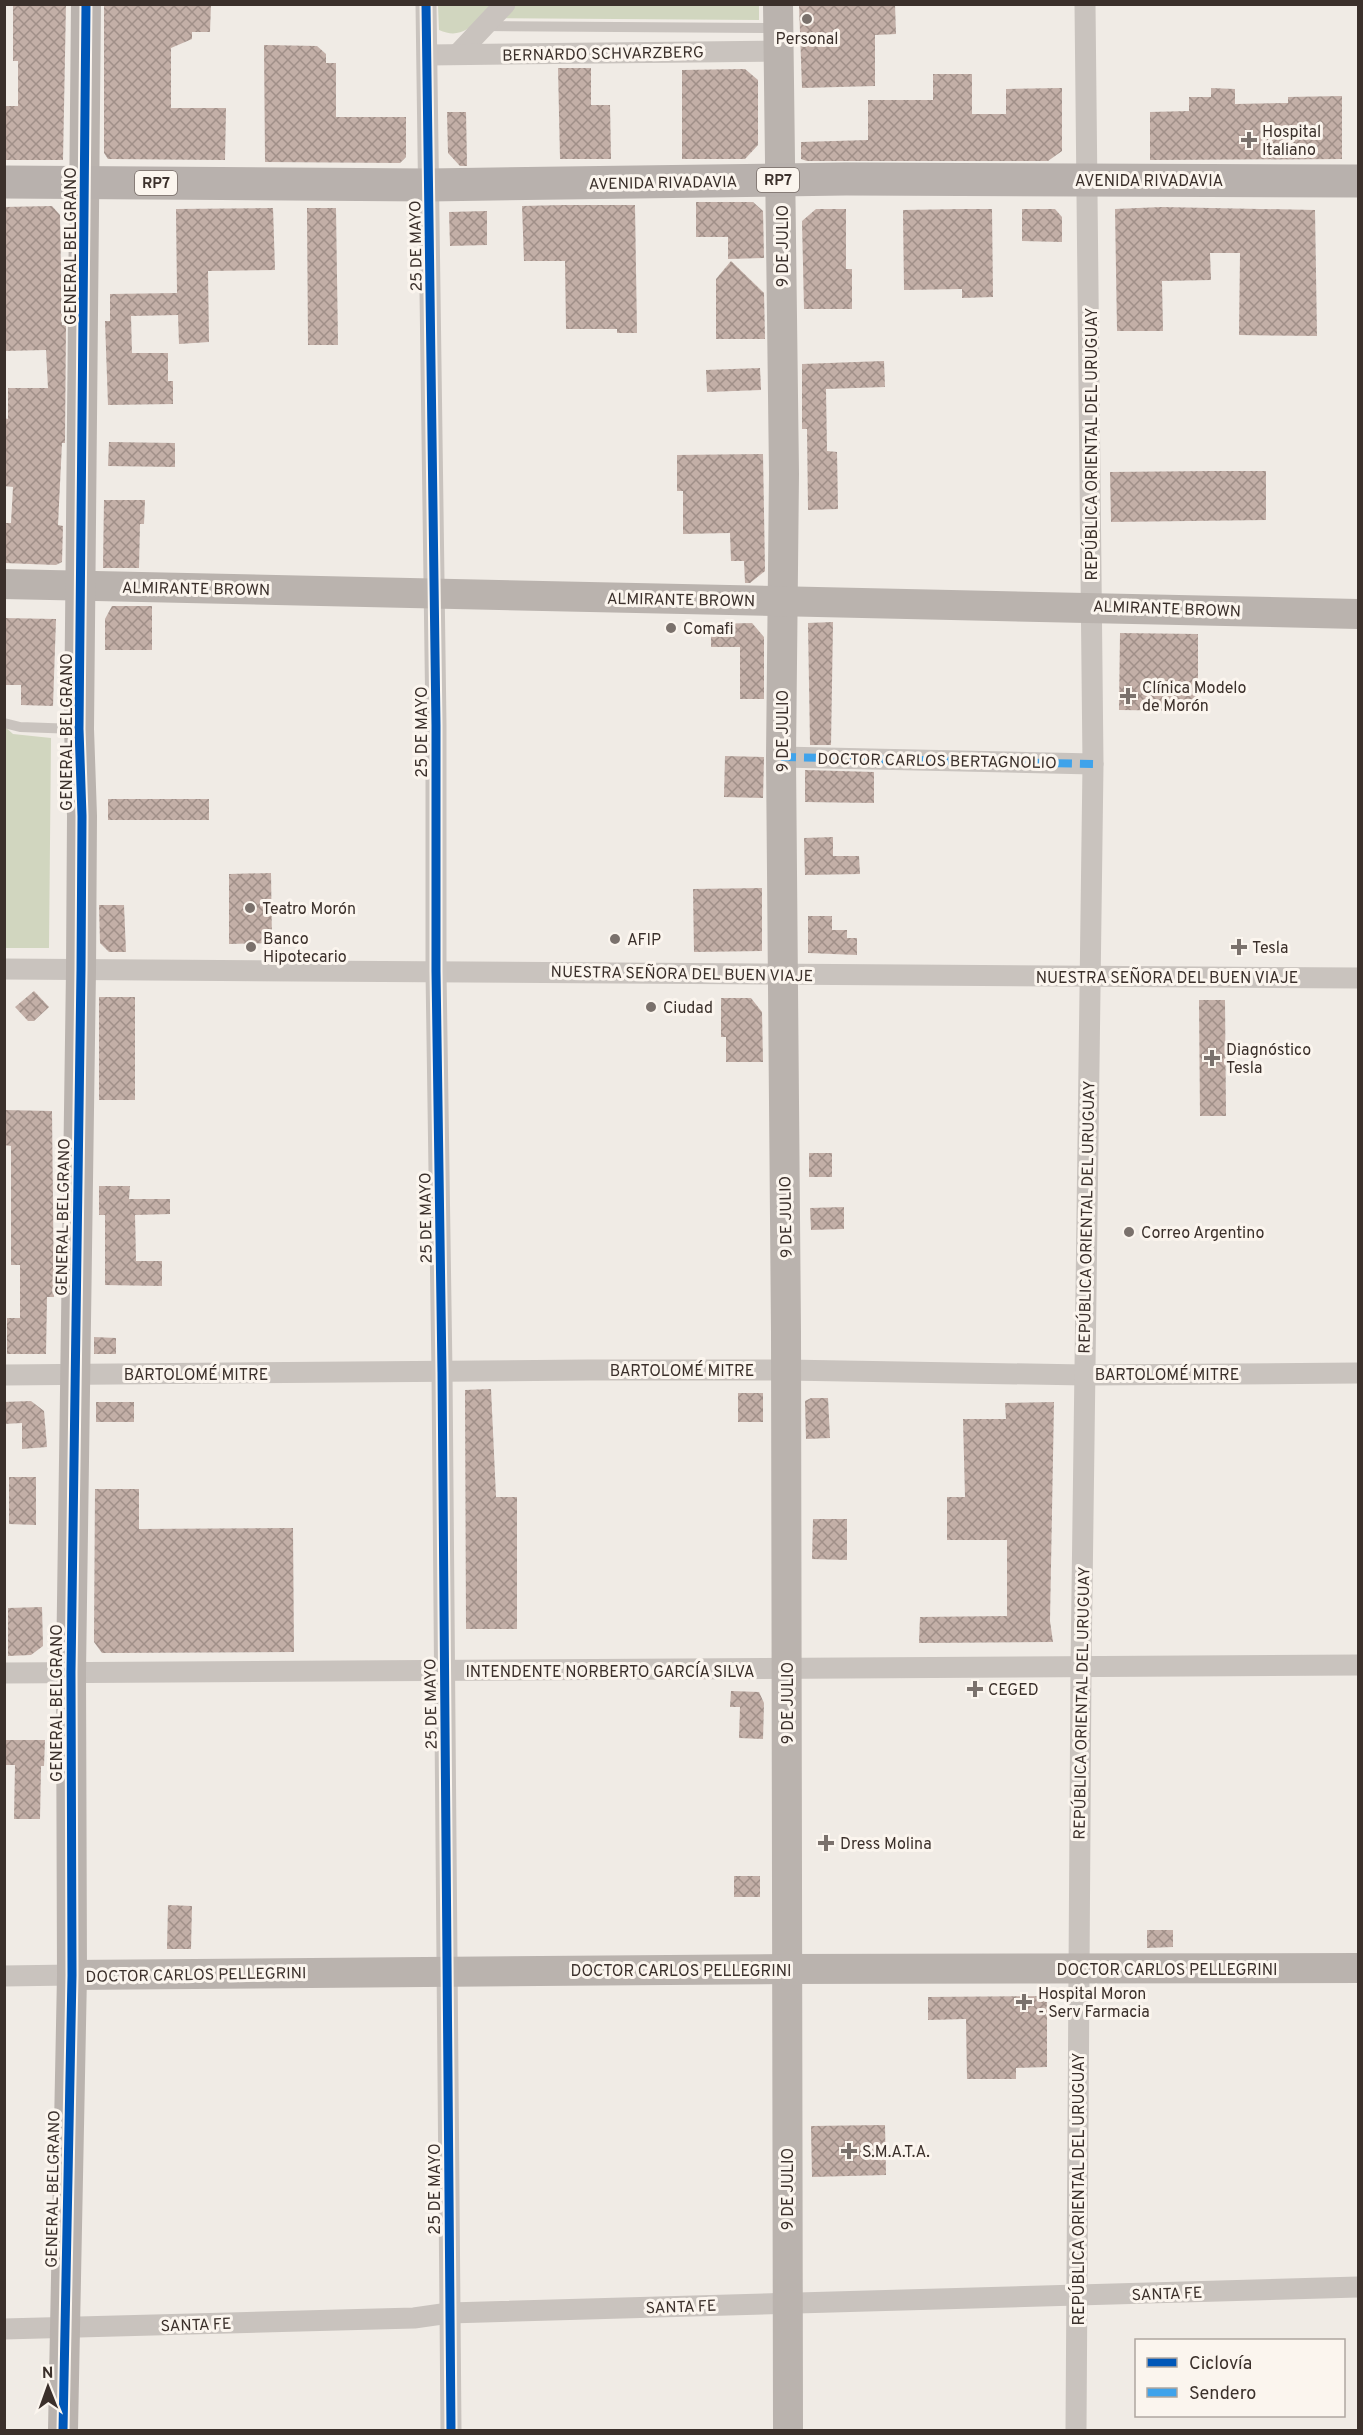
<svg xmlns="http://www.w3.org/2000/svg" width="1363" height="2435" viewBox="0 0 1363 2435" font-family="Overpass,sans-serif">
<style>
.park{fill:#d1d6bf}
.building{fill:url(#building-cross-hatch)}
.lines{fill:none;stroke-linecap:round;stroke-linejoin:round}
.lane{stroke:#c9c3be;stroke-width:10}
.street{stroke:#c9c3be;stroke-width:21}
.secondary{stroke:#bab3ae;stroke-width:30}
.primary{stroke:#b8b1ad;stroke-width:33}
.quiet{stroke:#3fa3eb;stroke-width:8;stroke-dasharray:15 8;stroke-linecap:butt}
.cycleway-casing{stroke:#fbf5ee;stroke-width:13}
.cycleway{stroke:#0057b8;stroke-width:9}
.poi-dot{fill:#7a716c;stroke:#fbf5ee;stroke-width:2}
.labels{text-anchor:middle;stroke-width:6;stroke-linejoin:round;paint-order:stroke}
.shield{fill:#fbf5ee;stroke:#756b66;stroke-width:1.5}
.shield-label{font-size:15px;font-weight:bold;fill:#3b302b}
.poi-label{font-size:16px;fill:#3b302b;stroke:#fbf5ee;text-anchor:start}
.street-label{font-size:16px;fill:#3b302b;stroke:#fbf5ee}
</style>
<defs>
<pattern id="building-cross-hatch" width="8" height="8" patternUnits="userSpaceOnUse" patternTransform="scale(1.5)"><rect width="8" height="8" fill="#c3afa7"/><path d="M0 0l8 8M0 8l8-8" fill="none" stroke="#a08f88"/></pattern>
</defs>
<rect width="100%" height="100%" fill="#f0ebe5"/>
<g class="park">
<path d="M759 4V20L480 18C467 31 457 38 439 30L438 5Z"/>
<path d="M4 726 13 734 51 738 49 948H5Z"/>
</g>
<g class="building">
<path d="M13 4H66L63 160H4V106H18V61H13Z"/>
<path d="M104 4H211L210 32H192V39L171 48V108H226L225 160 108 159 104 153Z"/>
<path d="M799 4H895L896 34 875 35V86L802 88Z"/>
<path d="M264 45 317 46 326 54V63H336V117H406V157L400 163 265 162Z"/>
<path d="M558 68H591V105H610L611 159H560Z"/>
<path d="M745 69 758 80V145L745 159H682V70Z"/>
<path d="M933 74H972V114H1006V89L1062 88V151L1048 161H807L801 159V142L868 140V100H933Z"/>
<path d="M1211 88 1235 89V104L1288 103V97L1342 96V159L1150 160V112L1189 111V97H1211Z"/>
<path d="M447 112H466L467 166H460L448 153Z"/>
<path d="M696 202H753L763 211 764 258 728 259V237H696Z"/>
<path d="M564 205H635L637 333H617V329H566L565 261H524L522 206Z"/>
<path d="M52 206 60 215 62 325H66L65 443H62L58 525 63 526 62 562 56 565 4 563V523H11L13 487 4 486V418L8 419V388H48L46 350 4 351V207Z"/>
<path d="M1162 207 1315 210 1317 336 1239 335 1240 253H1210L1211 280 1162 281 1163 331H1117L1115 209Z"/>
<path d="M273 208 275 270 208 271 209 342 179 344 178 315 131 316 132 353H168V381H173V404L108 405 105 321H110V294L177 293 176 209Z"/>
<path d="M307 208H336L338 345H308Z"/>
<path d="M816 209H846V269H852V309H804L802 221Z"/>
<path d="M961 209H992L993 297 962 298V289L904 290 903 210Z"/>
<path d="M1022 209H1055L1062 217V242L1022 241Z"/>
<path d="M487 211V245L450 246 449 212Z"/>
<path d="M731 261 764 293 765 339H716V279Z"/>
<path d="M884 361 885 387 826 389 827 451 837 452 838 509 808 510 807 429H802V364Z"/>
<path d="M760 368 761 390 707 392 706 370Z"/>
<path d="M109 442 175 443V467L108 466Z"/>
<path d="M763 454 765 571 750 583H745L744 561H731L730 533 683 534V491H677V455Z"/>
<path d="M1212 471H1266V520L1111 522 1110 472Z"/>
<path d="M104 500H145L144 524H140L139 568H103Z"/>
<path d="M112 606H152V650H105V619Z"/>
<path d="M4 618 56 619 53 706 21 705V685H4Z"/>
<path d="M833 622 831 745H810L808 623Z"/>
<path d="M752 623 764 637V699H740V647H711V624Z"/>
<path d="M1120 633 1198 634V711L1119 710Z"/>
<path d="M725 756 764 757 763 798 724 797Z"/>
<path d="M805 770 874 772V803L805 802Z"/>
<rect x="108" y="799" width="101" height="21"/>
<path d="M833 837V856H859L860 874 805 875 804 838Z"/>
<path d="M271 873 272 943 229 944V874Z"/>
<path d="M762 888V951L694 952 693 889Z"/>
<path d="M99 905H124L126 952H109L100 943Z"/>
<path d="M808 916H832V930H847V938H857V955L808 953Z"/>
<path d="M34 991 49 1007 34 1021H28L15 1007Z"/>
<rect x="99" y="997" width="36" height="103"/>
<path d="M721 998H751L762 1012 763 1062H726V1037H721Z"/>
<path d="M1199 1000H1225L1226 1116H1200Z"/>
<path d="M4 1110 52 1111 54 1297H47L46 1354H7V1318H20V1265H11V1146L4 1145Z"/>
<rect x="809" y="1153" width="23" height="24"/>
<path d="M99 1186H130L129 1199H170V1214L135 1215 136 1261H162V1286L105 1285V1215H99Z"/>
<path d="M844 1207V1229L811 1230 810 1208Z"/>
<path d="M94 1337 116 1338V1354H94Z"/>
<path d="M491 1389 496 1497H517V1629H466L465 1390Z"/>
<rect x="738" y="1393" width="25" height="29"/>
<path d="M811 1398H828L830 1438 806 1439 805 1401Z"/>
<path d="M31 1401 44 1411 47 1447 22 1449V1423L4 1424V1402Z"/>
<rect x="96" y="1402" width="38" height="20"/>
<path d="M1054 1402 1050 1621 1053 1642 919 1643 920 1617 1007 1616V1540H947V1497H965L963 1419H1006L1005 1403Z"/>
<path d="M9 1477H36V1525L9 1524Z"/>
<path d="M95 1489H139V1529L293 1528 294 1652 102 1653 94 1642Z"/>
<path d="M813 1519H847V1560L812 1559Z"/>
<path d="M42 1607 43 1646 31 1655 8 1656V1608Z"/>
<path d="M731 1691 759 1692 764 1703 763 1739 739 1738 740 1707H730Z"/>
<path d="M4 1740H45L44 1766H41L40 1819H14L15 1765H4Z"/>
<rect x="734" y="1876" width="26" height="21"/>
<path d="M168 1905 192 1906 191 1949H167Z"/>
<path d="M1147 1930H1173V1947L1147 1948Z"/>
<path d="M1047 1996V2067L1016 2068V2079H967L966 2019 928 2020V1997Z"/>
<path d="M885 2125 886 2175 812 2177 811 2126Z"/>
</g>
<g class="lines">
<g class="lane">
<path d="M484 26 778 28"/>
<path d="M4 723 20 727 76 729"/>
</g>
<g class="street">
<path d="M426 4 436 725V971L442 1372 451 2430"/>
<path d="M458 54 505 4"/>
<path d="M428 55 778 51"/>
<path d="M781 757 1093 764"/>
<path d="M4 969 1358 978"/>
<path d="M4 1375 589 1370H786L1085 1375 1358 1373"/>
<path d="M4 1673 1358 1665"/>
<path d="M4 1976 72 1975"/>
<path d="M4 2329 414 2318 449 2313 1358 2287"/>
<path d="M1076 2430 1081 1668 1093 764 1085 4"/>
</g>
<g class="secondary">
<path d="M778 4 784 474 781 757 786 1332 788 2430"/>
<path d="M4 584 1358 614"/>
<path d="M72 1975 786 1969 1358 1968"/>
<path d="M63 2430 72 1975 71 1672 81 970 82 816 79 729 86 4"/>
</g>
<path class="primary" d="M4 182 429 185 846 179 1358 181"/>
<path class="quiet" d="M781 757 1093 764"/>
<g class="cycleway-casing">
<g id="cycleway">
<path d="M426 4 436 725V971L442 1372 451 2430"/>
<path d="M63 2430 72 1975 71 1672 81 970 82 816 79 729 86 4"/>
</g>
</g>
<use href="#cycleway" class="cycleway"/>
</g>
<g class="poi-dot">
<circle cx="807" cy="19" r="6"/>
<path d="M1246 131h6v6h6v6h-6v6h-6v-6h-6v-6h6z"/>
<circle cx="671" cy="628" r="6"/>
<path d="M1125 687h6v6h6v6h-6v6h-6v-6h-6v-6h6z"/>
<circle cx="250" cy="908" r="6"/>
<circle cx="615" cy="939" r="6"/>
<circle cx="251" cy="947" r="6"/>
<path d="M1236 938h6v6h6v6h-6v6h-6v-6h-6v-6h6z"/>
<circle cx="651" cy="1007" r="6"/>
<path d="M1209 1049h6v6h6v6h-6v6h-6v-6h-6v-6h6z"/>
<circle cx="1129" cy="1232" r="6"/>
<path d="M972 1680h6v6h6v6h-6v6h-6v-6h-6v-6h6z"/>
<path d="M823 1834h6v6h6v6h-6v6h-6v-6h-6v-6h6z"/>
<path d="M1021 1993h6v6h6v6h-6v6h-6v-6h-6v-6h6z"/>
<path d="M846 2142h6v6h6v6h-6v6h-6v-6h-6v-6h6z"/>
</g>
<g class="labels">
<g class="shield">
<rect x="757" y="168" width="42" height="24" rx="4.5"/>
<rect x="135" y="171" width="42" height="24" rx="4.5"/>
</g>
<g class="shield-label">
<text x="778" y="185">RP7</text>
<text x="156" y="188">RP7</text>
</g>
<g class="poi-label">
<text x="807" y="44" text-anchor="middle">Personal</text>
<text x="1262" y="137">Hospital<tspan x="1262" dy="18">Italiano</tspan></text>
<text x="683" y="634">Comafi</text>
<text x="1142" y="693">Clínica Modelo<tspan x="1142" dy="18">de Morón</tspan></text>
<text x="262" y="914">Teatro Morón</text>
<text x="263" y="944">Banco<tspan x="263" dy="18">Hipotecario</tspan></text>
<text x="627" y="945">AFIP</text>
<text x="1252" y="953">Tesla</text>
<text x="663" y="1013">Ciudad</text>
<text x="1226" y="1055">Diagnóstico<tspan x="1226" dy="18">Tesla</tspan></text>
<text x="1141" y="1238">Correo Argentino</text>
<text x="988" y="1695">CEGED</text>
<text x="840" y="1849">Dress Molina</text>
<text x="1038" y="1999">Hospital Moron<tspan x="1038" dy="18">- Serv Farmacia</tspan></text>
<text x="862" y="2157">S.M.A.T.A.</text>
</g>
<g class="street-label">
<text transform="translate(603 53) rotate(-1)" y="6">BERNARDO SCHVARZBERG</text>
<text x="1149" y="186">AVENIDA RIVADAVIA</text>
<text transform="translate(663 182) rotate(-1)" y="6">AVENIDA RIVADAVIA</text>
<text transform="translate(70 246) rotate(-90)" y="6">GENERAL BELGRANO</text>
<text transform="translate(415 246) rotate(-91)" y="6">25 DE MAYO</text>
<text transform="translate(782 246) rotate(-90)" y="6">9 DE JULIO</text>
<text transform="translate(1091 444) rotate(-90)" y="6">REPÚBLICA ORIENTAL DEL URUGUAY</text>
<text transform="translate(196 588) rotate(1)" y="6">ALMIRANTE BROWN</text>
<text transform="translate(681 599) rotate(1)" y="6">ALMIRANTE BROWN</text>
<text transform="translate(1167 608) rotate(2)" y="6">ALMIRANTE BROWN</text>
<text transform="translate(782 731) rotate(-90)" y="6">9 DE JULIO</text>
<text transform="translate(66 732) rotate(-90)" y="6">GENERAL BELGRANO</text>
<text transform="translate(421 732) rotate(-90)" y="6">25 DE MAYO</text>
<text transform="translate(937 760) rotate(1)" y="6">DOCTOR CARLOS BERTAGNOLIO</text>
<text transform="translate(682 973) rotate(1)" y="6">NUESTRA SEÑORA DEL BUEN VIAJE</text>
<text x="1167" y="983">NUESTRA SEÑORA DEL BUEN VIAJE</text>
<text transform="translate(62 1217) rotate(-89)" y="6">GENERAL BELGRANO</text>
<text transform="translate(785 1217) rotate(-91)" y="6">9 DE JULIO</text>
<text transform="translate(1086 1217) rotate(-89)" y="6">REPÚBLICA ORIENTAL DEL URUGUAY</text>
<text transform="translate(425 1218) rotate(-91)" y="6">25 DE MAYO</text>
<text x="682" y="1376">BARTOLOMÉ MITRE</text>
<text x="196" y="1380">BARTOLOMÉ MITRE</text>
<text x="1167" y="1380">BARTOLOMÉ MITRE</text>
<text x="610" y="1677">INTENDENTE NORBERTO GARCÍA SILVA</text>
<text transform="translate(56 1703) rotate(-90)" y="6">GENERAL BELGRANO</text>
<text transform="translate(787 1703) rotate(-90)" y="6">9 DE JULIO</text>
<text transform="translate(1081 1703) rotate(-89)" y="6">REPÚBLICA ORIENTAL DEL URUGUAY</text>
<text transform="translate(430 1704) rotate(-91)" y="6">25 DE MAYO</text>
<text x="1167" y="1975">DOCTOR CARLOS PELLEGRINI</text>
<text x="681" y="1976">DOCTOR CARLOS PELLEGRINI</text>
<text transform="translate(196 1974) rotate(-1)" y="6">DOCTOR CARLOS PELLEGRINI</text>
<text transform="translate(52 2189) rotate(-89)" y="6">GENERAL BELGRANO</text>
<text transform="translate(434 2189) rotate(-90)" y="6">25 DE MAYO</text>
<text transform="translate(787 2189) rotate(-90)" y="6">9 DE JULIO</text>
<text transform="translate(1078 2189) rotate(-90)" y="6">REPÚBLICA ORIENTAL DEL URUGUAY</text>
<text transform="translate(1167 2293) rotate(-2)" y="6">SANTA FE</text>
<text transform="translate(681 2306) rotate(-2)" y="6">SANTA FE</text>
<text transform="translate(196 2324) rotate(-2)" y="6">SANTA FE</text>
</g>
</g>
<rect width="1363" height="2435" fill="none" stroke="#3b302b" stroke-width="12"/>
<rect x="1135" y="2339" width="210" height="78" fill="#fbf5ee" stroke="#aea6a0" stroke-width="1.5"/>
<rect x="1147" y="2358" width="30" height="9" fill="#0057b8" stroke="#aea6a0" stroke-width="1.5"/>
<text x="1189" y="2369" font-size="18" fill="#3b302b">Ciclovía</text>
<rect x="1147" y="2388" width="30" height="9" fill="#3fa3eb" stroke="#aea6a0" stroke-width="1.5"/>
<text x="1189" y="2399" font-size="18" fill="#3b302b">Sendero</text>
<g transform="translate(48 2387) rotate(359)" stroke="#fbf5ee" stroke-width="4.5" paint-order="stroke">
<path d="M0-4.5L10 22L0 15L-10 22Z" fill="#3b302b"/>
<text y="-9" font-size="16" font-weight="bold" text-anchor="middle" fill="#3b302b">N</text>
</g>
</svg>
